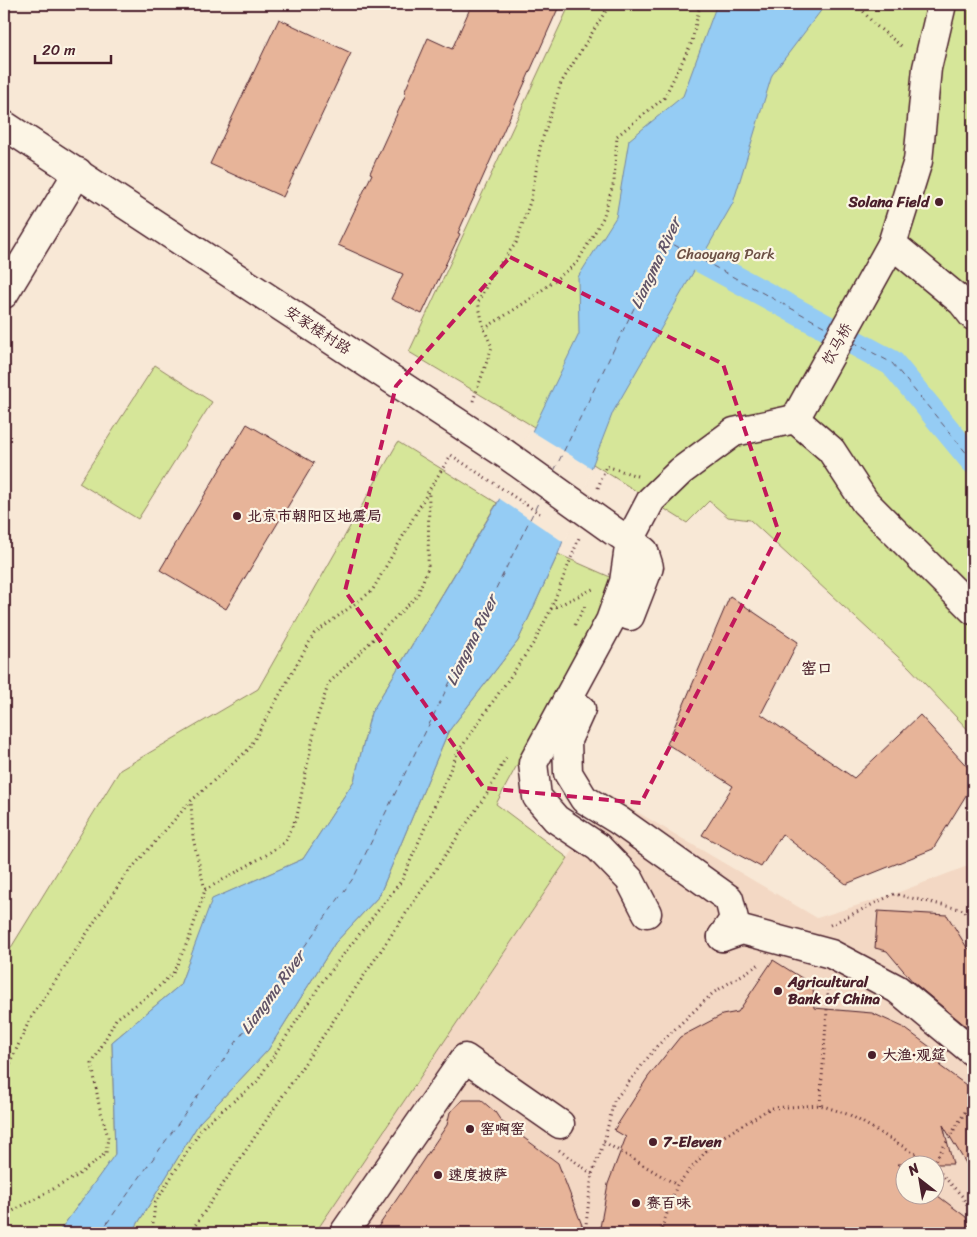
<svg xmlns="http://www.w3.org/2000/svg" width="977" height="1237" viewBox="0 0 977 1237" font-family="Sriracha,'LXGW WenKai TC',sans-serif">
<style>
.built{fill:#f3d8c4;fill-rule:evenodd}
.green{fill:#d6e699;stroke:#908262}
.water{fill:#95ccf4;stroke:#7787a4}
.pier{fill:#f8e8d6}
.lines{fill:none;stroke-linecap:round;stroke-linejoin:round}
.canal{stroke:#95ccf4;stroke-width:26}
.ferry{stroke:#605367;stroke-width:1;stroke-dasharray:6 5;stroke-linecap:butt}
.building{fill:#e7b499;stroke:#4a1f2b}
.minor-casing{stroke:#4a1f2b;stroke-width:31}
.path{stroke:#4a1f2b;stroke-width:3;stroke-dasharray:1 4;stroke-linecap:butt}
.minor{stroke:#fcf5e5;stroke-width:28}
.minor-bridge-casing{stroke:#4a1f2b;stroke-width:31;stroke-linecap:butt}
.path-bridge{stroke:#4a1f2b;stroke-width:3;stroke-dasharray:1 4;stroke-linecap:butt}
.minor-bridge{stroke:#fcf5e5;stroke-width:28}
.marked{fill:none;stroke:#c2185b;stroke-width:4;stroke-dasharray:10 6;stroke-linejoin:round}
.poi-dot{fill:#4a1f2b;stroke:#fcf5e5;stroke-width:2}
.labels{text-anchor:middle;stroke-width:4.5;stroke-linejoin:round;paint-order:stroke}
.poi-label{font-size:15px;font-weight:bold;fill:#4a1f2b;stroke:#fcf5e5;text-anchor:start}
.park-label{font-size:15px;fill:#6d5146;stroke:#fcf5e5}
.street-label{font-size:15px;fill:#4a1f2b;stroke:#fcf5e5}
.water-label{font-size:16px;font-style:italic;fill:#605367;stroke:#fcf5e5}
.neighbourhood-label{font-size:16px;font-weight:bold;fill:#4a1f2b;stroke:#fcf5e5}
</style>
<rect width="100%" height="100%" fill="#f8e8d6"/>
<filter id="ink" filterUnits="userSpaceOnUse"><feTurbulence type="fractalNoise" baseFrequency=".02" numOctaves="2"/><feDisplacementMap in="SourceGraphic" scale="10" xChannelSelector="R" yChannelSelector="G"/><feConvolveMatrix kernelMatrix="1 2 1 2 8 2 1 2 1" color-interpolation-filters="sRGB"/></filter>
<g filter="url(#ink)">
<path class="built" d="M610 796 817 918 894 894 973 864V1233H315ZM904 1164H934V1194H904Z"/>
<g class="green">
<path d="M570 4H973V735L909 667 750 520 728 517 709 501 687 523 526 422 409 352Z"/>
<path d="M155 365 212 402 138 519 79 483Z"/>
<path d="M398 442 497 503 371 713 354 781 303 859 213 899 180 985 112 1042 115 1155 58 1233H4V959L120 770 258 689Z"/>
<path d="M558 554 617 580 496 804 568 858 315 1233H132L199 1123 268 1050 335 943 379 896 448 732 518 641Z"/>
</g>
<path class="water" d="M717 4H826L772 75 733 203 613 412 558 554 518 641 448 732 379 896 335 943 268 1050 199 1123 132 1233H58L115 1154 112 1042 180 985 212 899 303 859 354 781 371 713 497 504 579 334 578 277 616 217 629 140 683 96Z"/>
<path class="pier" d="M530 430 593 469 565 543 497 497Z"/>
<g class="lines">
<path class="canal" d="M670 243 892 363 973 461"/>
<g class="ferry">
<path d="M853 342 892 363 973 461"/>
<path d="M554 471 667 241 829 329"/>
<path d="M100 1233 354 877 541 497"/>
</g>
</g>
<g class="building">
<path d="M472 4H560L458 233 460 234 422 314 391 299 403 274 338 245 372 174 370 173 406 94 404 93 428 38 452 49Z"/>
<path d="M279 19 351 53 283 197 210 164Z"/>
<path d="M247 424 314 463 226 609 160 570Z"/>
<path d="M730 596 798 642 761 714 854 778 920 715 973 773V784L933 849 846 884 782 834 761 867 702 835 733 786 667 744Z"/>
<path d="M878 911 947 915 966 946 973 953V1032L913 982 887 951 875 948Z"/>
<path d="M773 960 813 985 814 1008 872 1013 903 1027 945 1058 940 1066 973 1090V1175L943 1125 953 1164H898L904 1170V1194H934V1193L966 1217 970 1233H599L608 1184 626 1137 614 1130 648 1077 680 1037 722 1015 738 1012Z"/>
<path d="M463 1100H481L495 1112 501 1121 558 1163 585 1233H374L447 1125 450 1112Z"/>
</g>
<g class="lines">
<g class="minor-casing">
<g id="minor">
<path d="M4 125 504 453"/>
<path d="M892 244 962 302 973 316"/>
<path d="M4 294 78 172"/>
<path d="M795 419 892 244 918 161 927 68 942 4"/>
<path d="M619 534 644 551 649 567 630 616"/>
<path d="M581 709 567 740 568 773 584 799 618 820 729 899 734 919 722 937"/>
<path d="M647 913 630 880 598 847 556 819 537 797 533 763 610 621 624 582 630 540 651 500 681 471 734 432 795 419 831 450 865 502 973 610"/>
<path d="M722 937 742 930 831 954 897 989 973 1052"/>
<path d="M344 1233 465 1058 560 1124"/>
</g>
</g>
<g class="path">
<path d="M857 4 874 24 904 48"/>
<path d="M484 329 529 300 577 263 603 218 614 182 617 136 664 98 692 42 700 4"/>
<path d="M473 401 492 347 484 329 478 302 493 273 516 243 531 199 541 143 561 83 610 4"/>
<path d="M598 488 606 466 637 476"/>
<path d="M551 609 593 589"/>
<path d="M575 625 586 604"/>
<path d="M205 890 266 855 285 842 297 816 317 718 329 683 417 596 428 568 429 491"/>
<path d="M830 925 894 894 964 910 973 924"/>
<path d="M4 1077 29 1021 124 877 191 801 249 749 314 634 372 591 429 490 451 455 489 480"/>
<path d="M820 1105 829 983"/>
<path d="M604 1142 677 1185"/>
<path d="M559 1150 592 1174"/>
<path d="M933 1164 973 1099"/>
<path d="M934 1166 962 1196 973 1217"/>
<path d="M4 1222 11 1212 77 1176 106 1153 108 1137 99 1105 92 1064 116 1019 151 994 173 973 189 939 205 890 193 838 191 801"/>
<path d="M152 1233 155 1203 204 1125 256 1083 324 979 402 880 458 752 535 641 551 609 579 538"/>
<path d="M190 1233 488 792 506 757"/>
<path d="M585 1233 592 1174 604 1142 614 1101 657 1046 713 993 761 963"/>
<path d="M660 1233 677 1185 714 1142 771 1108 820 1105 850 1115 933 1164"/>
</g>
<use href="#minor" class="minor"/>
<g class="minor-bridge-casing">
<path id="minor-bridge" d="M504 453 615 532"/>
</g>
<path class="path-bridge" d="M489 480 543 516"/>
<use href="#minor-bridge" class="minor-bridge"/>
</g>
</g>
<path class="marked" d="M510 257 723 364 779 533 641 803 484 788 345 591 396 386Z"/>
<g class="poi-dot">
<circle cx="939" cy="202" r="5"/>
<circle cx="237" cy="516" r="5"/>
<circle cx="778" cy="991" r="5"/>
<circle cx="872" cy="1055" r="5"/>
<circle cx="470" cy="1129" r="5"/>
<circle cx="653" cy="1142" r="5"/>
<circle cx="438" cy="1175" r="5"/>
<circle cx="636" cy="1203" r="5"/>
</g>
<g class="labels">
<g class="poi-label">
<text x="929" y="207" text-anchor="end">Solana Field</text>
<text x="247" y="521">北京市朝阳区地震局</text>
<text x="788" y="987">Agricultural<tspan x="788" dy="17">Bank of China</tspan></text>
<text x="882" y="1060">大渔·观筵</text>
<text x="480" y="1134">窑啊窑</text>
<text x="663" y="1147">7-Eleven</text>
<text x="448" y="1180">速度披萨</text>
<text x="646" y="1208">赛百味</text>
</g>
<g class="park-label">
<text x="726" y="259">Chaoyang Park</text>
</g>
<g class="street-label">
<text transform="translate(318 330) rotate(33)" y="5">安家楼村路</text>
<text transform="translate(837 344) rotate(-61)" y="5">饮马桥</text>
</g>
<g class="water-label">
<text transform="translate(655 263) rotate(-65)" y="6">Liangma River</text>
<text transform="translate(471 640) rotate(-64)" y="6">Liangma River</text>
<text transform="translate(272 992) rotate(-54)" y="6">Liangma River</text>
</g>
<g class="neighbourhood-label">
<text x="817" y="674">窑口</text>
</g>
</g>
<rect width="977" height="1237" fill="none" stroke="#fcf5e5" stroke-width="20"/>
<rect x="10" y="10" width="957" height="1217" fill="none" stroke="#4a1f2b" stroke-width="2" filter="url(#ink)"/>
<g transform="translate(920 1180) rotate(329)"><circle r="24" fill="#fcf5e5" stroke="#b59f9b"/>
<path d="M0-4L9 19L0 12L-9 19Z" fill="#4a1f2b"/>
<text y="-8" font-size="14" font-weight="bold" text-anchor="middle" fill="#4a1f2b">N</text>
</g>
<path d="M35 55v8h76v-8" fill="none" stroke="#4a1f2b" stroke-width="2.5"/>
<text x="42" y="55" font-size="15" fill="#4a1f2b" stroke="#fcf5e5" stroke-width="4" paint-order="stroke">20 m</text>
</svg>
